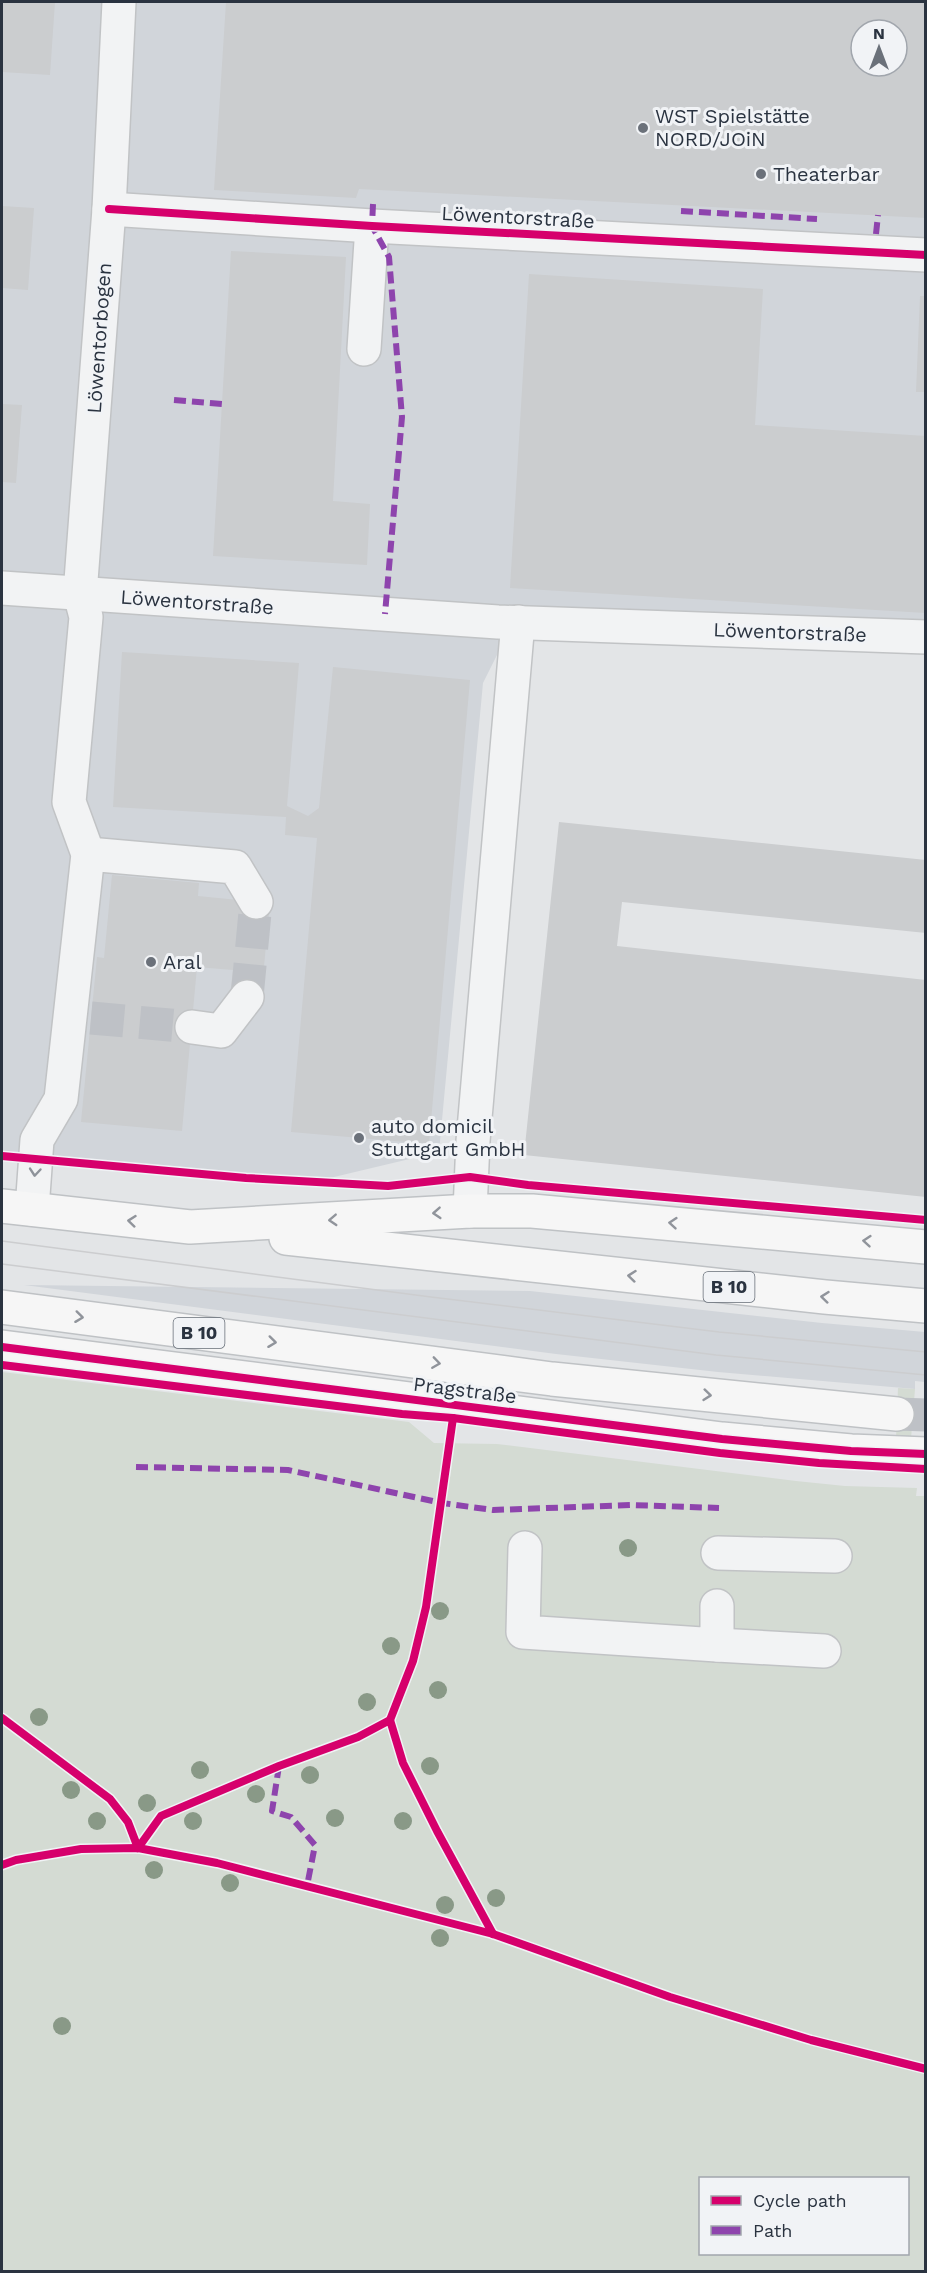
<svg xmlns="http://www.w3.org/2000/svg" width="927" height="2273" viewBox="0 0 927 2273" font-family="'Work Sans',sans-serif">
<style>
.built{fill:#d1d5da;fill-rule:evenodd}
.green{fill:#d4dbd3;fill-rule:evenodd}
.building{fill:#cbcdcf;fill-rule:evenodd}
.lines{fill:none;stroke-linecap:round;stroke-linejoin:round}
.minor-tunnel{stroke:#bec1c6;stroke-width:33;stroke-dasharray:33 16;stroke-linecap:butt}
.major-tunnel{stroke:#bec1c6;stroke-width:33;stroke-dasharray:33 16;stroke-linecap:butt}
.minor-casing{stroke:#c1c3c5;stroke-width:36}
.major-casing{stroke:#bfc2c5;stroke-width:36}
.path{stroke:#c1c3c6;stroke-width:4;stroke-dasharray:4.5 4.5;stroke-linecap:butt}
.minor{stroke:#f2f3f4;stroke-width:33}
.major{stroke:#f6f6f6;stroke-width:33}
.tram{stroke:#cccdcf;stroke-width:1.5}
.quiet{stroke:#8e44ad;stroke-width:6;stroke-dasharray:12 6;stroke-linecap:butt}
.cycleway-casing{stroke:#f1f3f6;stroke-width:11}
.cycleway{stroke:#d6006c;stroke-width:8}
.tree{fill:#899987}
.oneway{stroke:#8e939a}
.oneway2{stroke:#90949b}
.poi-dot{fill:#6b717a;stroke:#f1f3f6;stroke-width:2}
.labels{text-anchor:middle;stroke-width:6;stroke-linejoin:round;paint-order:stroke}
.shield{fill:#f1f3f6;stroke:#666d77;stroke-width:1.5}
.shield-label{font-size:18px;font-weight:bold;fill:#2a3340}
.poi-label{font-size:20px;fill:#2a3340;stroke:#f1f3f6;text-anchor:start}
.street-label{font-size:20px;fill:#2a3340;stroke:#f1f3f6}
</style>
<rect width="100%" height="100%" fill="#e3e5e7"/>
<g class="built">
<path d="M2 2H925V653L506 637 483 683 439 1152 313 1182 2 1153ZM861 30H897V66H861Z"/>
<path d="M24 1285 530 1291 822 1323 925 1332V1382L915 1381V1389L718 1372 556 1354Z"/>
</g>
<g class="green">
<path d="M2 1372 409 1422 434 1443 497 1444 796 1481 845 1486 917 1488 916 1496H925V2271L2 2272ZM700 2178H908V2254H700Z"/>
<path d="M898 1388 915 1389 911 1439H896Z"/>
</g>
<g class="building">
<path d="M2 2H55L50 75 2 72Z"/>
<path d="M226 2H926V218L359 189 356 198 214 190ZM861 30H897V66H861Z"/>
<path d="M2 206 34 208 28 290 2 288Z"/>
<path d="M231 251 346 257 333 501 370 504 367 565 213 556Z"/>
<path d="M529 274 763 289 755 425 926 436V613L510 588Z"/>
<path d="M920 296H926V392H916Z"/>
<path d="M2 404 22 405 16 483 2 482Z"/>
<path d="M122 652 299 663 287 806 308 816 319 808 333 667 470 680 429 1144 291 1132 317 838 285 835 286 817 113 807Z"/>
<path d="M559 822 926 860V933L622 902 617 946 926 980V1197L524 1155Z"/>
<path d="M112 875 199 883 198 896 270 903 261 998 230 995 233 970 197 967 182 1131 81 1122 97 957 104 958Z"/>
</g>
<g class="lines">
<g class="minor-tunnel">
<path d="M247 997 256 902"/>
<path d="M91 1018 192 1027"/>
</g>
<path class="major-tunnel" d="M897 1414 926 1415"/>
<g class="minor-casing">
<g id="minor">
<path d="M109 209 372 226 926 255"/>
<path d="M364 349 372 226"/>
<path d="M2 588 498 622 926 637"/>
<path d="M88 854 235 867 256 902"/>
<path d="M192 1027 221 1031 247 997"/>
<path d="M32 1209 37 1140 61 1099 88 854 69 802 86 617 80 594 109 209 119 2"/>
<path d="M470 1211 473 1141 518 622"/>
<path d="M525 1548 523 1632 717 1645V1606"/>
<path d="M718 1553 835 1556"/>
<path d="M717 1645 824 1651"/>
</g>
</g>
<g class="major-casing">
<g id="major">
<path d="M2 1206 190 1227 470 1211H532L926 1247"/>
<path d="M286 1238 825 1297 926 1306"/>
<path d="M2 1307 552 1379 897 1414"/>
<path d="M2 1347 722 1439 851 1451 926 1454"/>
</g>
</g>
<g class="path">
<path d="M2 1718 110 1799 128 1822 138 1847"/>
<path d="M138 1848 161 1816 279 1766 358 1737 390 1720 403 1763 437 1831 492 1934"/>
<path d="M2 1865 16 1860 81 1849 138 1848 217 1863 493 1934 670 1997 811 2040 926 2069"/>
</g>
<use href="#minor" class="minor"/>
<use href="#major" class="major"/>
<g class="tram">
<path d="M2 1241 431 1297 719 1332 926 1352"/>
<path d="M2 1264 716 1355 926 1375"/>
</g>
<g class="quiet">
<path d="M373 204 372 226 389 257 402 417 385 614"/>
<path d="M681 211 817 219"/>
<path d="M876 234 878 215"/>
<path d="M174 400 222 404"/>
<path d="M136 1467 288 1470 442 1503 493 1510 632 1505 719 1508"/>
<path d="M279 1766 272 1811 291 1817 315 1845 307 1886"/>
</g>
<g class="cycleway-casing">
<g id="cycleway">
<path d="M109 209 372 226 926 255"/>
<path d="M2 1156 246 1178 388 1186 470 1177 528 1185 926 1220"/>
<path d="M2 1347 722 1439 851 1451 926 1454"/>
<path d="M2 1365 402 1414 453 1418 720 1453 819 1463 926 1469"/>
<path d="M2 1718 110 1799 128 1822 138 1848"/>
<path d="M390 1720 413 1661 426 1607 453 1418"/>
<path d="M138 1848 161 1816 279 1766 358 1737 390 1720 403 1763 437 1831 493 1934"/>
<path d="M2 1865 16 1860 81 1849 138 1848 217 1863 493 1934 670 1997 811 2040 926 2069"/>
</g>
</g>
<use href="#cycleway" class="cycleway"/>
</g>
<g class="tree">
<circle cx="628" cy="1548" r="9"/>
<circle cx="440" cy="1611" r="9"/>
<circle cx="391" cy="1646" r="9"/>
<circle cx="438" cy="1690" r="9"/>
<circle cx="367" cy="1702" r="9"/>
<circle cx="39" cy="1717" r="9"/>
<circle cx="430" cy="1766" r="9"/>
<circle cx="200" cy="1770" r="9"/>
<circle cx="310" cy="1775" r="9"/>
<circle cx="71" cy="1790" r="9"/>
<circle cx="256" cy="1794" r="9"/>
<circle cx="147" cy="1803" r="9"/>
<circle cx="335" cy="1818" r="9"/>
<circle cx="97" cy="1821" r="9"/>
<circle cx="193" cy="1821" r="9"/>
<circle cx="403" cy="1821" r="9"/>
<circle cx="154" cy="1870" r="9"/>
<circle cx="230" cy="1883" r="9"/>
<circle cx="496" cy="1898" r="9"/>
<circle cx="445" cy="1905" r="9"/>
<circle cx="440" cy="1938" r="9"/>
<circle cx="62" cy="2026" r="9"/>
</g>
<defs><path id="oneway-chevron" d="M-2-3.5L2.5 0L-2 3.5" fill="none" stroke-width="1.6" stroke-linecap="round" stroke-linejoin="round" transform="scale(1.5)"/></defs>
<use class="oneway" href="#oneway-chevron" transform="translate(35 1172) rotate(95)"/>
<g class="oneway2">
<use href="#oneway-chevron" transform="translate(437 1213) rotate(176)"/>
<use href="#oneway-chevron" transform="translate(333 1220) rotate(177)"/>
<use href="#oneway-chevron" transform="translate(132 1221) rotate(-174)"/>
<use href="#oneway-chevron" transform="translate(673 1223) rotate(-175)"/>
<use href="#oneway-chevron" transform="translate(867 1241) rotate(-175)"/>
<use href="#oneway-chevron" transform="translate(632 1276) rotate(-174)"/>
<use href="#oneway-chevron" transform="translate(825 1297) rotate(-174)"/>
<use href="#oneway-chevron" transform="translate(79 1317) rotate(7)"/>
<use href="#oneway-chevron" transform="translate(272 1342) rotate(7)"/>
<use href="#oneway-chevron" transform="translate(436 1363) rotate(8)"/>
<use href="#oneway-chevron" transform="translate(707 1395) rotate(6)"/>
</g>
<g class="poi-dot">
<circle cx="643" cy="128" r="6"/>
<circle cx="761" cy="174" r="6"/>
<circle cx="151" cy="962" r="6"/>
<circle cx="359" cy="1138" r="6"/>
</g>
<g class="labels">
<g class="shield">
<rect x="703.5" y="1272" width="51" height="30" rx="4.5"/>
<rect x="173.5" y="1318" width="51" height="30" rx="4.5"/>
</g>
<g class="shield-label">
<text x="729" y="1293">B 10</text>
<text x="199" y="1339">B 10</text>
</g>
<g class="poi-label">
<text x="655" y="123">WST Spielstätte<tspan x="655" dy="23">NORD/JOiN</tspan></text>
<text x="773" y="181">Theaterbar</text>
<text x="163" y="969">Aral</text>
<text x="371" y="1133">auto domicil<tspan x="371" dy="23">Stuttgart GmbH</tspan></text>
</g>
<g class="street-label">
<text transform="translate(518 217) rotate(3)" y="7">Löwentorstraße</text>
<text transform="translate(99 338) rotate(-86)" y="7">Löwentorbogen</text>
<text transform="translate(197 602) rotate(4)" y="7">Löwentorstraße</text>
<text transform="translate(790 632) rotate(2)" y="7">Löwentorstraße</text>
<text transform="translate(465 1390) rotate(7)" y="7">Pragstraße</text>
</g>
</g>
<rect width="927" height="2273" fill="none" stroke="#2a3340" stroke-width="6"/>
<rect x="699" y="2177" width="210" height="78" fill="#f1f3f6" stroke="#a1a6ad" stroke-width="1.5"/>
<rect x="711" y="2196" width="30" height="9" fill="#d6006c" stroke="#a1a6ad" stroke-width="1.5"/>
<text x="753" y="2207" font-size="18" fill="#2a3340">Cycle path</text>
<rect x="711" y="2226" width="30" height="9" fill="#8e44ad" stroke="#a1a6ad" stroke-width="1.5"/>
<text x="753" y="2237" font-size="18" fill="#2a3340">Path</text>
<g transform="translate(879 48)"><circle r="28" fill="#f1f3f6" stroke="#a1a6ad" stroke-width="1.5"/>
<path d="M0-4.5L10 22L0 15L-10 22Z" fill="#6b717a"/>
<text y="-9" font-size="16" font-weight="bold" text-anchor="middle" fill="#2a3340">N</text>
</g>
</svg>
